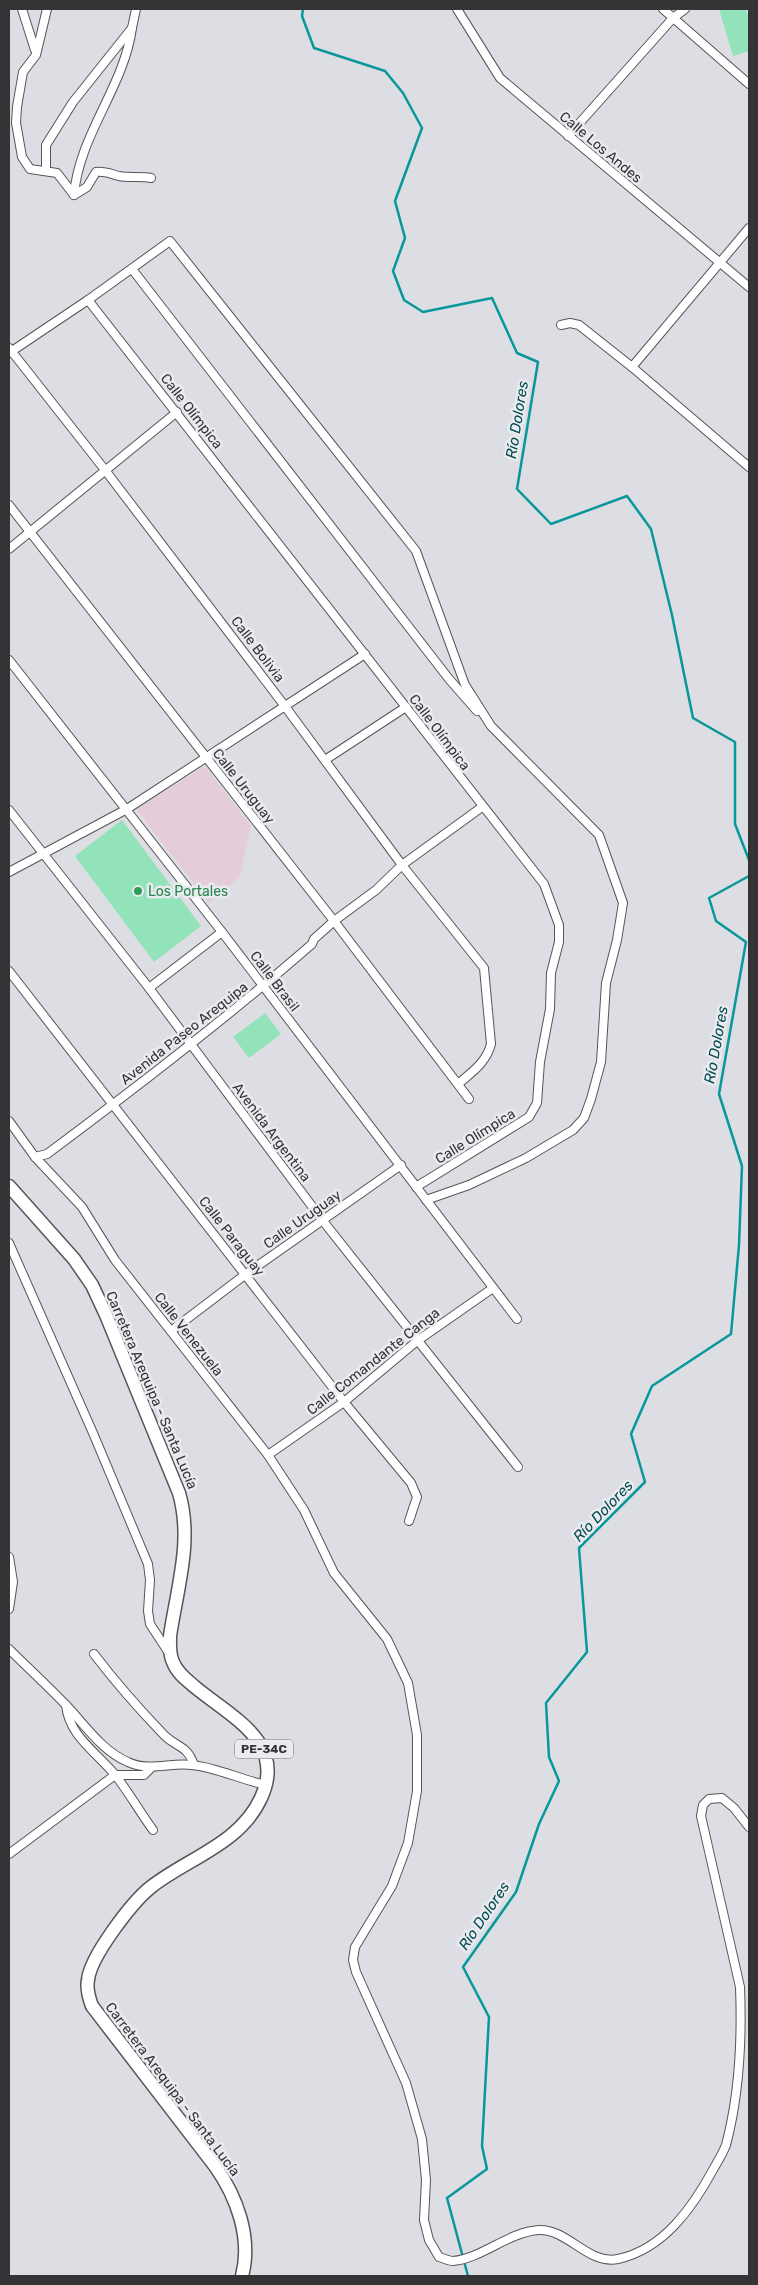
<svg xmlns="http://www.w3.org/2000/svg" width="758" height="2285" viewBox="0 0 758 2285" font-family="Rubik,sans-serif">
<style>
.education{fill:#e4cdd9}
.green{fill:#92e3b9}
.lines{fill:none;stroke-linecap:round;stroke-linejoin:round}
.stream{stroke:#08979b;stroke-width:2.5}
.minor-casing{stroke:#55555a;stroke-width:10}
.primary-casing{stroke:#55555a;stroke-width:15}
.minor{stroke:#fff;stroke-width:8}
.primary{stroke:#fff;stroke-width:12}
.leisure-dot{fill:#2e9e5b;stroke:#eaebf0;stroke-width:2}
.labels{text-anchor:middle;stroke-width:5;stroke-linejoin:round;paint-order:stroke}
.shield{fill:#eaebf0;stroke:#6b6b6e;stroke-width:1}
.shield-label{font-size:12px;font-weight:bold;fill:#343436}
.street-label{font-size:14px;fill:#343436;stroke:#eaebf0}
.leisure-label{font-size:14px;fill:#27864d;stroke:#eaebf0;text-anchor:start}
.water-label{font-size:15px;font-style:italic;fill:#044d4f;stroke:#eaebf0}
</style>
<rect width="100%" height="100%" fill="#dddee3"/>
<path class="education" d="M205 766 251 826 240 876 209 903 136 809Z"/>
<g class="green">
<path d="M719 9H746L749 19V51L733 56Z"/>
<path d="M122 820 201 926 154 962 75 856Z"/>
<path d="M265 1013 281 1034 249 1058 233 1037Z"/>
</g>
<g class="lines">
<g class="stream">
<path d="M303 9 302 16 314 48 385 71 403 93 422 128 395 201 405 238 393 271 404 300 423 312 492 298 517 353 538 362 517 489 551 524 627 496 651 529 672 615 693 718 735 742V824L749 860"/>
<path d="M468 2276 447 2198 487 2169 482 2146 489 2017 463 1967 516 1892 539 1824 559 1781 549 1757 546 1703 587 1652 579 1548 645 1482 631 1434 652 1386 731 1334 739 1245 742 1166 719 1094 746 942 716 921 709 898 749 876"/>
</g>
<g class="minor-casing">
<g id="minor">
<path d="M22 9 35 50"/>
<path d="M47 9 36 55 23 72 17 107 16 123 18 134 22 157 30 169 57 173 74 195 87 187 96 172C105 171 111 174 119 176 129 178 141 176 151 178"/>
<path d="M457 9 500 78 749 287"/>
<path d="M663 9 749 84"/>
<path d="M568 136 673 18 685 9"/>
<path d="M46 170V145L73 102 132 28 136 9"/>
<path d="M74 195C79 135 124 87 132 28"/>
<path d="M132 269 449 679 477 711"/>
<path d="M88 300 544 884 559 925V942L551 973 550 1009 540 1062 537 1103 529 1117 416 1187"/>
<path d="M561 325 570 323 579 325 632 367 749 467"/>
<path d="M9 348 105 470 284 705 402 865 484 968 491 1044C486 1063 472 1072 458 1084"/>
<path d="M9 353 88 300 170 241 416 551 465 685 491 726 599 835 623 903 617 940 606 983 601 1062 591 1099 584 1118 573 1130 526 1158 469 1185 426 1200"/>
<path d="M632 367 749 228"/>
<path d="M9 505 334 921 469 1099"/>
<path d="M9 549 177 412"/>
<path d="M9 660 222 932 517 1319"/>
<path d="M325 760 406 707"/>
<path d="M9 810 149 988 323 1221 518 1467"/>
<path d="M9 872 127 809 365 654"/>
<path d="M9 971 344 1402 411 1483 417 1497 409 1521"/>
<path d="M149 988 222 932"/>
<path d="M9 1121 35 1157 82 1207 115 1260 268 1455 304 1510 334 1573 387 1639 408 1683 417 1735V1791L408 1843 392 1886 355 1947 353 1960 356 1972 406 2083 422 2139 426 2180 424 2220 429 2240 439 2257C443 2258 449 2261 453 2261 483 2258 508 2232 539 2230 568 2229 588 2265 618 2259 664 2249 693 2207 714 2168 718 2161 723 2153 726 2145 739 2096 742 2037 740 1987L701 1816 703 1805 709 1799 722 1798 734 1808 749 1827"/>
<path d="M35 1157 47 1154C137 1087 227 1018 312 944L314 939 334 921 376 890 402 865 482 807"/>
<path d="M9 1243 93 1433 148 1564 150 1580 148 1611 150 1624 169 1653"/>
<path d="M171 1331 246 1274 401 1165"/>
<path d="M268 1455 344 1402 417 1341 493 1288"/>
<path d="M9 1557 13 1582 9 1609"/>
<path d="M9 1649C28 1668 48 1686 66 1705 85 1725 102 1751 128 1762 149 1772 171 1762 192 1765 215 1767 242 1780 266 1785"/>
<path d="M94 1654C116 1683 140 1710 165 1736 178 1748 187 1745 194 1765"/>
<path d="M66 1705C69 1737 98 1753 116 1776 129 1793 140 1812 153 1830"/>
<path d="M9 1854 115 1775H144L152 1767"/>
</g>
</g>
<g class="primary-casing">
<path id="primary" d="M9 1186 74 1259 92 1285 106 1315 179 1493C193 1541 177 1588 170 1636 170 1645 169 1654 173 1662 177 1673 187 1680 195 1687 231 1717 287 1742 261 1798 240 1844 188 1858 151 1887 132 1902 90 1957 88 1980 86 1989 89 1998 92 2006L215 2166C237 2197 252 2238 242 2276"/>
</g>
<use href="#minor" class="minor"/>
<use href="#primary" class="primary"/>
</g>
<circle class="leisure-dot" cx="138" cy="891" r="5"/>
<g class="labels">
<rect class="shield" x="235" y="1739.5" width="58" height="19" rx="4"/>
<g class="shield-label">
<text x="264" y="1753">PE-34C</text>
</g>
<g class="street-label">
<text transform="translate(601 147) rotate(40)" y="5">Calle Los Andes</text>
<text transform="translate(192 411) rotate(52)" y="5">Calle Olímpica</text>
<text transform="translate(258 649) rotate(53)" y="5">Calle Bolivia</text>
<text transform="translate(440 732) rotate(53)" y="5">Calle Olímpica</text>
<text transform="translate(244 786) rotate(52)" y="5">Calle Uruguay</text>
<text transform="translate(275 981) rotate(53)" y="5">Calle Brasil</text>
<text transform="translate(184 1033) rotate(-38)" y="5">Avenida Paseo Arequipa</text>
<text transform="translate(272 1132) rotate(53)" y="5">Avenida Argentina</text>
<text transform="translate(475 1136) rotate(-32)" y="5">Calle Olímpica</text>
<text transform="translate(302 1219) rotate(-35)" y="5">Calle Uruguay</text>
<text transform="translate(232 1236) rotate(52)" y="5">Calle Paraguay</text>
<text transform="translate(189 1334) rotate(52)" y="5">Calle Venezuela</text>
<text transform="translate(373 1361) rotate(-38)" y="5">Calle Comandante Canga</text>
<text transform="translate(152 1390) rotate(67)" y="5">Carretera Arequipa - Santa Lucía</text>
<text transform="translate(173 2089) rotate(53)" y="5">Carretera Arequipa - Santa Lucía</text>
</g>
<g class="leisure-label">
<text x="148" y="896">Los Portales</text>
</g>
<g class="water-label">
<text transform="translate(517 420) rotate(-81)" y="5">Río Dolores</text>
<text transform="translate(716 1045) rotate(-80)" y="5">Río Dolores</text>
<text transform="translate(603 1511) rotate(-46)" y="5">Río Dolores</text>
<text transform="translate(484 1916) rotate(-56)" y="5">Río Dolores</text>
</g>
</g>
<rect width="758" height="2285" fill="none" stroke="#343436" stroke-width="20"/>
</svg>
